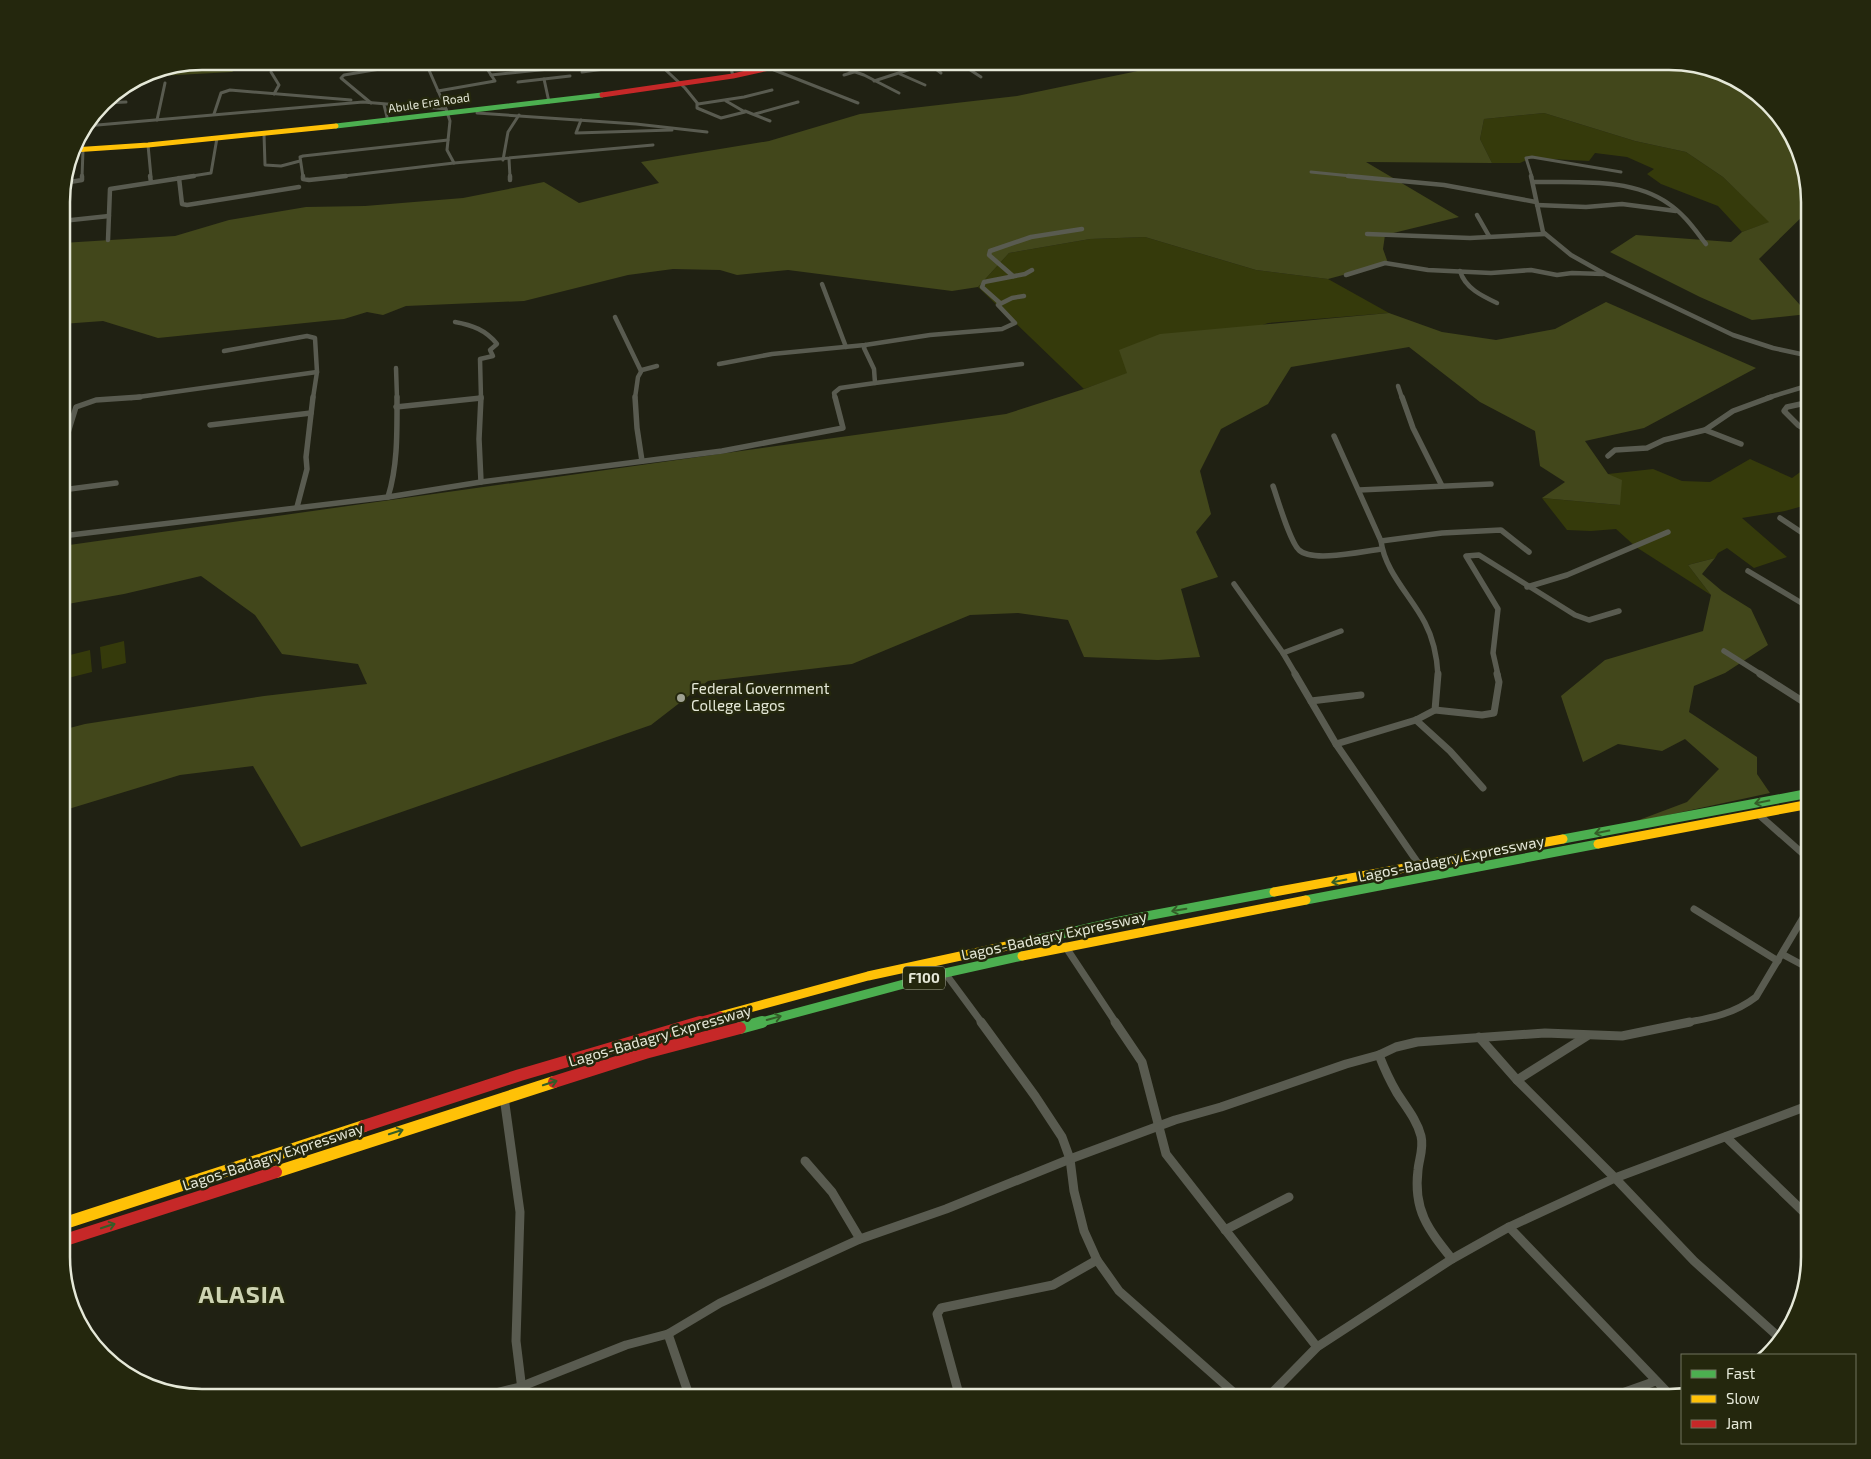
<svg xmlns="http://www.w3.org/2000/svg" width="1871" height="1459" viewBox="0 0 1871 1459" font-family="'Exo 2',sans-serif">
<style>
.green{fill:#353a0b}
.forest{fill:#42471b}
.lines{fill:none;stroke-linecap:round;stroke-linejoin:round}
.street-far4{stroke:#595b50;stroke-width:3}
.street-far3{stroke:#595b50;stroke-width:4.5}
.street-far2{stroke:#595b50;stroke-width:5.5}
.street-far1{stroke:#595b50;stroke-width:7}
.street{stroke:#595b50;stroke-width:9}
.fast-far2{stroke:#4caf50;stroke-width:5}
.fast-far1{stroke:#4caf50;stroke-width:9}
.fast{stroke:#4caf50;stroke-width:12}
.slow-far2{stroke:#ffc107;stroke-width:5}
.slow-far1{stroke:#ffc107;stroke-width:9}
.slow{stroke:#ffc107;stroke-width:12}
.jam-far2{stroke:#c62828;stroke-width:5}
.jam-far1{stroke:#c62828;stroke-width:9}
.jam{stroke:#c62828;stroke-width:12}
.oneway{stroke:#345d28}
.poi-dot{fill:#a0a293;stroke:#24270d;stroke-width:2}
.labels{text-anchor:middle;stroke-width:5;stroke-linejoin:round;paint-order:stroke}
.far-street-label{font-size:12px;fill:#e5e8d8;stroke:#24270d}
.shield{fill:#24270d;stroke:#abae9b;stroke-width:1}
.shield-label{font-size:14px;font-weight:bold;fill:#e5e8d8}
.poi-label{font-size:15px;fill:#e5e8d8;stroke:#24270d;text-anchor:start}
.street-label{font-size:15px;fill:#e5e8d8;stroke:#24270d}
.near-district-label{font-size:24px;font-weight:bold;letter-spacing:1px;fill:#cdd3b2;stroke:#24270d}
.rim{fill:none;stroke:#e5e8d8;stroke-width:2.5}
</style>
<rect width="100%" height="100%" fill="#202113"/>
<g class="green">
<path d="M1544 113 1635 141 1686 152 1723 177 1770 222 1742 232 1718 206 1661 184 1647 174 1654 169 1627 157 1595 153 1589 161 1531 158 1520 163H1492L1480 139 1484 119Z"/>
<path d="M1145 237 1256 270 1328 279 1389 313 1268 323 1084 389 978 287 1009 253 1090 239Z"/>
<path d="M1750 459 1792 478 1810 465V504L1785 511 1742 518 1787 557 1754 568 1727 548 1718 553 1715 558 1688 565 1711 595 1636 547 1616 529 1591 531 1567 530 1542 498 1620 505 1608 474 1653 469 1682 481 1710 482Z"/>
<path d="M124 641 126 663 102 669 100 647Z"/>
<path d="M90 650 92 672 68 678 66 656Z"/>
</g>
<g class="forest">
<path d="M202 61H312L241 66 232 72 140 77 148 72Z"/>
<path d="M1186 61H1669L1715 69 1755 90 1795 139 1810 209 1759 259 1808 314 1752 320 1700 297 1610 252 1636 235 1731 242 1742 232 1769 222 1723 177 1686 152 1635 141 1544 113 1484 119 1480 139 1492 163 1366 162 1459 217 1385 235 1383 249 1388 263 1328 279 1256 270 1145 237 1090 239 1009 253 978 287 952 291 788 270 737 275 720 270 673 269 628 275 524 301 406 306 383 315 367 312 344 319 158 338 103 321 62 324V243L175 236 229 220 306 207 365 206 463 198 544 182 579 203 659 183 641 162 769 141 860 114 1017 96Z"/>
<path d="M1606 302 1756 368 1644 428 1585 441 1608 474 1622 480 1620 505 1542 498 1565 482 1540 466 1535 431 1480 402 1409 347 1291 367 1268 404 1221 429 1200 471 1211 514 1196 532 1218 577 1181 589 1200 657 1158 660 1084 657 1068 620 1018 613 970 615 852 664 708 681 651 725 301 847 253 766 180 775 62 811V730L85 724 264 696 367 684 358 664 282 654 255 615 201 576 124 594 62 605V546L1006 414 1084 389 1127 373 1119 350 1160 334 1389 313 1442 332 1496 340 1555 329Z"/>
<path d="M1715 558 1702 574 1722 591 1751 609 1768 645 1725 673 1694 686 1689 712 1757 757V774L1770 793 1631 823 1687 802 1719 769 1685 739 1662 751 1618 744 1583 762 1561 696 1605 660 1703 631 1711 595 1688 565Z"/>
</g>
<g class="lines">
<g class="street-far4">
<path d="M425 61 446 109"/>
<path d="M656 61 685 88 698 104 744 97 772 90"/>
<path d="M729 61 733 76"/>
<path d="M823 61 864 75 899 93"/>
<path d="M908 61 917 67"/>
<path d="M1029 61 1035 67"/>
<path d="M958 62 981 77"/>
<path d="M1051 63 1061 61"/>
<path d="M902 65 913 69"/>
<path d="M932 66 941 73"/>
<path d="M769 68 858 103"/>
<path d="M271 72 279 85 274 94"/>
<path d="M582 72 657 62"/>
<path d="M900 74 925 85"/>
<path d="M491 75 559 68 563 66 561 61"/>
<path d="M844 75 854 72"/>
<path d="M544 79 549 102"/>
<path d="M874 81 917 67 959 61"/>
<path d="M518 82 570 76"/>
<path d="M438 91 495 81 482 61"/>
<path d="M104 103 126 102"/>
<path d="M371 103 341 78 344 75 386 68"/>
<path d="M697 104V108L721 118 745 112 726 101"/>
<path d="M384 105 388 121"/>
<path d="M745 111 770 121"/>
<path d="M477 113 636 124 707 132"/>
<path d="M214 114 221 93 230 90 351 100"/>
<path d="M755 114 798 102"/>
<path d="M157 120 165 83"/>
<path d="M581 120 576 133 672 130"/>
<path d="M86 126 363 102 446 109 450 121 447 150 454 163"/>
<path d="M264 134 265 165 281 166 300 161"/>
<path d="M148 145 151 177"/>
<path d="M509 159 510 177"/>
<path d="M503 160 508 132 519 115"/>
<path d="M1311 172 1361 177"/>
<path d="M82 177 83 150"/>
<path d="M186 177 211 173 217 138"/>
<path d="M303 177 300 157 303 156 448 140"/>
<path d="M335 177 454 163 653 145"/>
<path d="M1532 177 1526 158 1532 157 1621 172"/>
</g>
<g class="street-far3">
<path d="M150 176 151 182"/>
<path d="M303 176V179L309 180 346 176"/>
<path d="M510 176V180"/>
<path d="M1348 176 1444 185 1536 202"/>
<path d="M1531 176 1543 232 1571 255 1605 274 1733 335 1773 348 1810 356"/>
<path d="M179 178 182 204 187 205 299 187"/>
<path d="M1533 182C1576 183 1632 177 1669 204 1684 214 1695 230 1706 244"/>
<path d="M64 183 82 180V176"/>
<path d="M1537 205 1586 207 1622 204 1676 211"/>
<path d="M1477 215 1489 236"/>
<path d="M62 221 109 216"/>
<path d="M1367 234 1470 238 1545 234"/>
<path d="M108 240 110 189 194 176"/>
<path d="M1460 271C1465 288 1482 296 1497 303"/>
<path d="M1346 275 1385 263 1428 270 1491 273 1531 270 1557 275 1572 273 1603 274"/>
<path d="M1013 276 989 255 990 251 1031 237 1082 229"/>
<path d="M822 284 846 347"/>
<path d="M1000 303 982 287 984 282 1025 274 1032 270"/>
<path d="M615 317 641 371"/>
<path d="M455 322C472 325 486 330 497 344L490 350 493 356 480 359 481 398"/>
<path d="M224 351 307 336 315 338 317 372 313 398"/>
<path d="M719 364 772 354 865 345 930 335 1002 329 1015 323 998 305 1012 298 1024 296"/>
<path d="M396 368 397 398"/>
<path d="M875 383 1022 364"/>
<path d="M1398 386 1402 398"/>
<path d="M131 398 317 372"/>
<path d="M635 398 638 377 642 370 657 366"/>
<path d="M835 398 834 393 840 388 875 383 874 369 864 348 865 345"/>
<path d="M1767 398 1810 385"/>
</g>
<g class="street-far2">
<path d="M481 397 479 439 481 482"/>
<path d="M635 397 637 428 642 461"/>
<path d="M1402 397 1413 428 1442 486"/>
<path d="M1810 402 1787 407 1784 411 1798 425 1810 432"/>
<path d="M396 407 481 398"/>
<path d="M210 425 311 413"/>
<path d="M1705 430 1741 444"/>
<path d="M1334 436 1381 541C1385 572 1411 596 1425 623 1434 640 1437 657 1438 675"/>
<path d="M62 452 76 407 96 400 140 397"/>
<path d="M1608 456 1615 450 1647 448 1664 440 1705 430 1733 411 1771 397"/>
<path d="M1273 486C1278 500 1290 542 1299 550 1312 563 1364 551 1382 549"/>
<path d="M62 490 116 483"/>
<path d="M1359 490 1491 484"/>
<path d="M388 497C398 465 397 430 397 397"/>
<path d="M297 507 307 469 306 457 313 397"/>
<path d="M1780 518 1810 538"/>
<path d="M62 536 388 497 481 482 722 451 843 428 835 397"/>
<path d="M1381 541 1442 533 1501 530 1529 552"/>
<path d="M1748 571 1810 608"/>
<path d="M1234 584 1283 653 1296 675"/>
<path d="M1527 587 1567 575 1668 532"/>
<path d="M1724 651 1762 675"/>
<path d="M1283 653 1341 631"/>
<path d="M1498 675 1493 653 1498 609 1466 556 1479 555 1575 615 1589 620 1619 611"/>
</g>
<g class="street-far1">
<path d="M1295 674 1336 744 1420 866"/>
<path d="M1760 674 1810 706"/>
<path d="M1311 701 1361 695"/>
<path d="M1435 710 1482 715 1494 713 1499 682 1497 674"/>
<path d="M1416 720 1450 751 1483 788"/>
<path d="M1336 744 1416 720 1435 710 1438 674"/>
<path d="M1758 814 1810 860"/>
<path d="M1694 909 1778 961"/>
<path d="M1065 946 1116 1023"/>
<path d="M1782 954 1810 969"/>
<path d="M945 973 982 1023"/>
<path d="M1684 1023C1711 1018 1734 1014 1756 997L1810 906"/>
</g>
<g class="street">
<path d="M981 1022 1035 1096 1062 1137 1070 1159 1074 1191 1084 1231 1097 1260 1119 1291 1240 1398"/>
<path d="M1115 1022 1142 1062 1166 1154 1317 1347"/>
<path d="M1479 1037 1517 1080 1615 1178 1694 1261 1782 1340"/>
<path d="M1379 1055C1384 1068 1390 1081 1397 1093 1406 1107 1417 1120 1421 1136 1424 1148 1419 1159 1418 1170 1413 1210 1428 1229 1452 1259"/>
<path d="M1517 1080 1587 1036"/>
<path d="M504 1097 520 1212 516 1341 523 1398"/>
<path d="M1726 1137 1810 1218"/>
<path d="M805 1161 832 1192 860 1239"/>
<path d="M1509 1227 1672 1397"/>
<path d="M1225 1230 1289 1197"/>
<path d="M668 1334 690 1398"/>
<path d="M475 1398 520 1387 626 1345 668 1334 720 1303 860 1239 946 1209 1070 1159 1175 1120 1221 1107 1346 1064 1379 1055 1396 1047 1417 1042 1545 1033 1622 1036 1690 1022"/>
<path d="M960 1398 937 1314 941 1308 1053 1285 1097 1260"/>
<path d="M1267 1398 1317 1347 1452 1259 1509 1227 1615 1178 1810 1105"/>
<path d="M1608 1398 1656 1381"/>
</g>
<path class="fast-far2" d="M336 126 602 95"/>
<g class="fast-far1">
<path d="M1563 839 1810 793"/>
<path d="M1306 900 1598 844"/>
<path d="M1016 944 1120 921 1274 892"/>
<path d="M758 1023 945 973 1022 956"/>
</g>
<path class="fast" d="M740 1028 762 1022"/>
<path class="slow-far2" d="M73 150 148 145 336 126"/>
<g class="slow-far1">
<path d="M1598 844 1810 804"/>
<path d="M1274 892 1563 839"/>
<path d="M1022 956 1306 900"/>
<path d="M720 1016 868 976 1016 944"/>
</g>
<g class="slow">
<path d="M276 1172 554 1082"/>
<path d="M62 1224 364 1126"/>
</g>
<path class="jam-far2" d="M602 95 733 76 769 68 786 61"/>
<path class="jam-far1" d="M695 1023 720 1016"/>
<g class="jam">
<path d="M554 1082 645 1053 740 1028"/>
<path d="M364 1126 520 1075 700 1022"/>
<path d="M62 1241 276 1172"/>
</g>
</g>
<defs><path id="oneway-shaft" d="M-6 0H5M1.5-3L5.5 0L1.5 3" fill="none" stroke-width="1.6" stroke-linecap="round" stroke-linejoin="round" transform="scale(1.25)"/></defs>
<g class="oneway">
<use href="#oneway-shaft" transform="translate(1762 802) rotate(169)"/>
<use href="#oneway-shaft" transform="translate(1602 832) rotate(169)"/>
<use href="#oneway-shaft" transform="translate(1339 881) rotate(169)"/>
<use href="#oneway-shaft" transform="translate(1179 910) rotate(170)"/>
<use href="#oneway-shaft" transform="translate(774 1018) rotate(-15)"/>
<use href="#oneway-shaft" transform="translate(550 1083) rotate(-18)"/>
<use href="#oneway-shaft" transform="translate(396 1132) rotate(-18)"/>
<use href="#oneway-shaft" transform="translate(108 1226) rotate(-18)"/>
</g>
<circle class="poi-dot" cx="681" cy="698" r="5"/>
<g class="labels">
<g class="far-street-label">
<text transform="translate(429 103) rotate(-8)" y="4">Abule Era Road</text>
</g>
<rect class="shield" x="903" y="966.5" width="42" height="23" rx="4"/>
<g class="shield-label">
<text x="924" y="983">F100</text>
</g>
<g class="poi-label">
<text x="691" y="694">Federal Government<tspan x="691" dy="17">College Lagos</tspan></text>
</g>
<g class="street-label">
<text transform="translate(1451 859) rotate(-11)" y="5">Lagos-Badagry Expressway</text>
<text transform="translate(1054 936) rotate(-12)" y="5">Lagos-Badagry Expressway</text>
<text transform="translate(660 1036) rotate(-16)" y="5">Lagos-Badagry Expressway</text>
<text transform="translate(273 1157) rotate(-18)" y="5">Lagos-Badagry Expressway</text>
</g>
<g class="near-district-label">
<text x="242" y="1303">ALASIA</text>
</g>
</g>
<path d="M0 0H1871V1459H0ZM202 70H1669A132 132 0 0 1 1801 202V1257A132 132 0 0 1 1669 1389H202A132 132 0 0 1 70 1257V202A132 132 0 0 1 202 70Z" fill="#24270d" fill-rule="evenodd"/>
<path class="rim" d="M202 70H1669A132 132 0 0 1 1801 202V1257A132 132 0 0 1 1669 1389H202A132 132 0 0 1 70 1257V202A132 132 0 0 1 202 70Z"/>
<rect x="1681" y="1354" width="175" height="90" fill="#24270d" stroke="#71745e"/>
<rect x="1691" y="1370" width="25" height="8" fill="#4caf50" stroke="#71745e"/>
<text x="1726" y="1379" font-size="15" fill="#e5e8d8">Fast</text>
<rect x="1691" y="1395" width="25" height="8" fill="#ffc107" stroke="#71745e"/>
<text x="1726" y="1404" font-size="15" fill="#e5e8d8">Slow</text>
<rect x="1691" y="1420" width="25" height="8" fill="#c62828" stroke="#71745e"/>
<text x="1726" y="1429" font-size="15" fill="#e5e8d8">Jam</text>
</svg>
